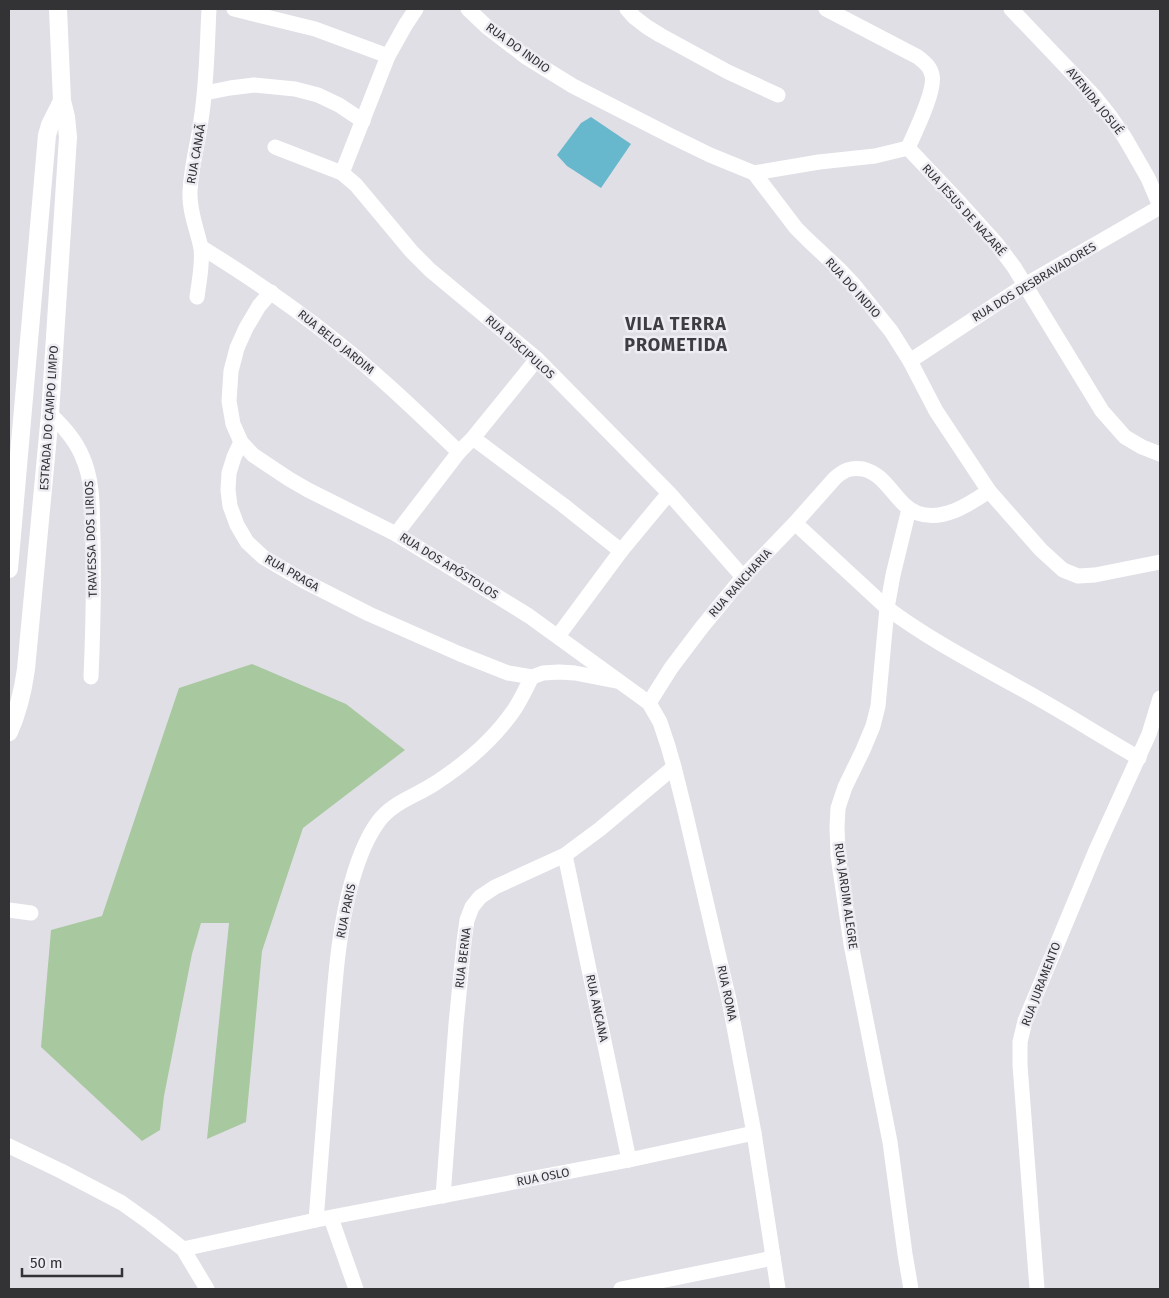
<svg xmlns="http://www.w3.org/2000/svg" width="1169" height="1298" viewBox="0 0 1169 1298" font-family="'Fira Sans',sans-serif">
<style>
.green{fill:#a8c8a0}
.water{fill:#67b7cd}
.lines{fill:none;stroke-linecap:round;stroke-linejoin:round}
.minor{stroke:#fff;stroke-width:15}
.tertiary{stroke:#fff;stroke-width:18}
.labels{text-anchor:middle;stroke-width:5;stroke-linejoin:round;paint-order:stroke}
.street-label{font-size:12px;fill:#333235;stroke:#eeedf3}
.district-label{font-size:18px;font-weight:bold;letter-spacing:1px;fill:#3e3d42;stroke:#eeedf3}
</style>
<rect width="100%" height="100%" fill="#e1dfe6"/>
<path class="green" d="M252 664 346 704 405 750 303 828 262 951 246 1122 207 1139 229 923H201L192 954 164 1096 160 1130 142 1141 41 1047 51 930 102 916 179 688Z"/>
<path class="water" d="M591 117 631 144 601 188 567 166 557 155 581 123Z"/>
<g class="lines">
<g class="minor">
<path d="M234 9 315 29 388 56"/>
<path d="M468 9 487 27 526 57 573 86 671 136 710 155 754 173 796 228 808 240 839 269 854 285 891 331 910 361 936 411 989 491 1041 550 1063 570 1078 576 1095 575 1160 562"/>
<path d="M627 9 634 17 647 27 660 35 728 72 778 95"/>
<path d="M826 9 918 57C924 62 930 66 932 75 936 90 915 132 908 148"/>
<path d="M1011 9 1094 96 1110 116 1125 138 1148 178 1160 206"/>
<path d="M205 93 230 88 254 85 295 89 318 95 339 105 363 121"/>
<path d="M275 147 342 173 356 185 412 252 430 270 537 359 669 493 743 577"/>
<path d="M908 148 960 203 996 243 1014 267 1102 411 1125 437 1142 447 1160 454"/>
<path d="M342 173 388 56 406 24 416 9"/>
<path d="M754 173 819 162 875 156 908 148"/>
<path d="M201 247C246 275 290 304 332 338 377 373 418 413 459 452"/>
<path d="M271 292 259 306 246 328 237 348 231 371 229 401 233 424 241 442 253 455 289 479 308 490 396 534 529 616 649 703 660 722 668 746 674 767 685 811 729 1000 754 1133 778 1289"/>
<path d="M197 297C199 281 203 264 201 248 197 229 189 211 190 192 191 167 198 144 201 120 207 83 207 46 209 9"/>
<path d="M910 361 1025 285 1160 207"/>
<path d="M50 414C63 426 75 439 82 456 94 482 92 511 93 539 94 585 93 631 91 677"/>
<path d="M473 438 563 505 621 551"/>
<path d="M241 442 234 457 229 473 228 490 230 506 237 525 247 542 263 557 304 581 369 614 460 654 508 673 532 677 543 673 559 672 575 673 616 681"/>
<path d="M909 509 893 575 887 608 878 706 873 726 863 750 845 787 838 808 837 827 838 856 851 944 890 1142 905 1254 911 1289"/>
<path d="M795 523 887 608C927 638 971 661 1014 685 1057 708 1097 734 1139 758"/>
<path d="M396 534 459 452 473 438 537 359"/>
<path d="M558 636 621 551 669 493"/>
<path d="M649 703 671 668 702 627 743 577 795 523 835 478C844 470 851 467 863 469 888 475 895 504 917 513 943 522 968 505 989 491"/>
<path d="M565 855 629 1160"/>
<path d="M9 910 31 913"/>
<path d="M9 1146 61 1171 122 1203 150 1223 183 1249 207 1289"/>
<path d="M443 1196 456 1024 464 942 467 920 472 907 480 897 495 887 565 855 600 829 674 767"/>
<path d="M331 1218 356 1289"/>
<path d="M316 1220C321 1161 325 1102 330 1042 335 987 337 935 352 881 358 860 365 840 378 822 392 802 417 796 437 782 466 763 494 739 514 710 521 700 526 688 532 677"/>
<path d="M183 1249 316 1220 629 1160 754 1133"/>
<path d="M621 1289 773 1258"/>
<path d="M1037 1289 1020 1065V1042L1025 1021 1097 848 1149 734 1160 698"/>
</g>
<g class="tertiary">
<path d="M9 569 47 135 50 125 62 101"/>
<path d="M9 732C18 712 23 691 26 669L50 414 68 137 66 117 62 101 58 9"/>
</g>
</g>
<g class="labels">
<g class="street-label">
<text transform="translate(518 48) rotate(36)" y="4">RUA DO INDIO</text>
<text transform="translate(1095 101) rotate(51)" y="4">AVENIDA JOSUÉ</text>
<text transform="translate(196 154) rotate(-80)" y="4">RUA CANAÃ</text>
<text transform="translate(964 210) rotate(48)" y="4">RUA JESUS DE NAZARÉ</text>
<text transform="translate(1034 282) rotate(-31)" y="4">RUA DOS DESBRAVADORES</text>
<text transform="translate(853 288) rotate(48)" y="4">RUA DO INDIO</text>
<text transform="translate(336 342) rotate(39)" y="4">RUA BELO JARDIM</text>
<text transform="translate(520 347) rotate(42)" y="4">RUA DISCIPULOS</text>
<text transform="translate(49 418) rotate(-86)" y="4">ESTRADA DO CAMPO LIMPO</text>
<text transform="translate(91 539) rotate(-92)" y="4">TRAVESSA DOS LIRIOS</text>
<text transform="translate(449 566) rotate(32)" y="4">RUA DOS APÓSTOLOS</text>
<text transform="translate(292 573) rotate(30)" y="4">RUA PRAGA</text>
<text transform="translate(740 583) rotate(-48)" y="4">RUA RANCHARIA</text>
<text transform="translate(846 896) rotate(82)" y="4">RUA JARDIM ALEGRE</text>
<text transform="translate(346 911) rotate(-78)" y="4">RUA PARIS</text>
<text transform="translate(463 958) rotate(-83)" y="4">RUA BERNA</text>
<text transform="translate(1041 984) rotate(-69)" y="4">RUA JURAMENTO</text>
<text transform="translate(727 993) rotate(78)" y="4">RUA ROMA</text>
<text transform="translate(597 1008) rotate(78)" y="4">RUA ANCANA</text>
<text transform="translate(543 1177) rotate(-11)" y="4">RUA OSLO</text>
</g>
<g class="district-label">
<text x="676" y="330">VILA TERRA<tspan x="676" dy="21">PROMETIDA</tspan></text>
</g>
</g>
<rect width="1169" height="1298" fill="none" stroke="#333235" stroke-width="20"/>
<path d="M22 1268v8h100v-8" fill="none" stroke="#333235" stroke-width="2.5"/>
<text x="30" y="1268" font-size="15" fill="#333235" stroke="#eeedf3" stroke-width="4" paint-order="stroke">50 m</text>
</svg>
